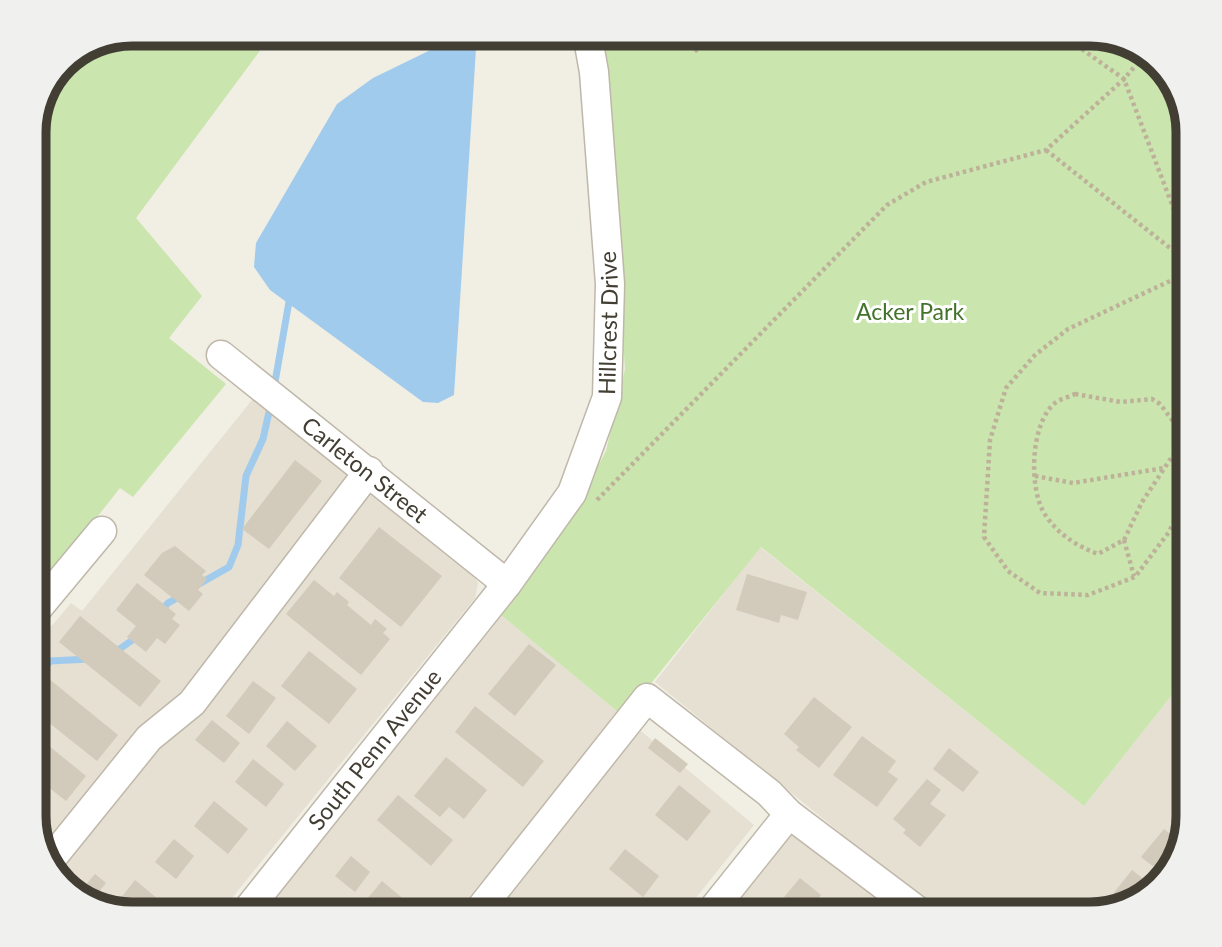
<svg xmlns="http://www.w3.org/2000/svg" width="1222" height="947" viewBox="0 0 1222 947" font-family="Lato,sans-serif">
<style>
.residential{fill:#e5e0d2}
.green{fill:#cae5ae}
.water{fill:#a1cbed}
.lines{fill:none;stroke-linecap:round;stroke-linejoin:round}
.stream{stroke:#a1cbed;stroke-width:7}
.building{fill:#d2caba}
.minor-casing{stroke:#bfb8aa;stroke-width:31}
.path{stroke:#bdb299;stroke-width:4.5;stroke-dasharray:3.5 3.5;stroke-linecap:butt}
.minor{stroke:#fff;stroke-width:28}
.labels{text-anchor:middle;stroke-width:6;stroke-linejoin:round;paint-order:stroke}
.park-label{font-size:23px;fill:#43722a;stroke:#fff}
.street-label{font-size:23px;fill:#433e34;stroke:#fff}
.rim{fill:none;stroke:#433e34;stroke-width:9}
</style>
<rect width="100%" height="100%" fill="#f1eee4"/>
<g class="residential">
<path d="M256 395 471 569 478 583 475 598 219 914H131L71 893 33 822V648L71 603 82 611Z"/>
<path d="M760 547 1084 806 1179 686 1189 693V816L1168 876 1134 904 1091 914H940L655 682Z"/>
<path d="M500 614 754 825 683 914H262Z"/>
<path d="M794 834 899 914H722L781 839Z"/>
</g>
<g class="green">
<path d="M131 33H273L136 218 202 296 169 338 226 384 133 497 120 488 33 598V124L66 58Z"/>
<path d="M602 33H1091L1151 54 1179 88 1189 131V693L1179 686 1084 806 761 547 624 717 500 614 569 520 606 451 625 369Z"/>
</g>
<path class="water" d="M457 33H477L454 395 438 403 423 402 270 290 254 267 256 243 337 104 373 78 451 40Z"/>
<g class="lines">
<g class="stream">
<path d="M470 46 480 33"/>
<path d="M274 388 290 296"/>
<path d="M199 584 229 567 238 545 246 476 263 439 271 403"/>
<path d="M160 612 168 603 181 596"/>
<path d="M114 653 138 636"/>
<path d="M36 679 50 661 89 659"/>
</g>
</g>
<g class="building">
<path d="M295 460 322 481 269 549 242 529Z"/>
<path d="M379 527 442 576 401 627 339 578Z"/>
<path d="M175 546 206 571 202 575 207 579 198 590 203 594 189 611 144 575 162 553Z"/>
<path d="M747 574 807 592 798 620 781 615 779 623 736 610Z"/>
<path d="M314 580 334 596 337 592 349 602 347 605 371 625 375 619 387 629 383 633 390 639 361 675 286 614Z"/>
<path d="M137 583 176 614 172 619 180 625 165 644 157 638 146 652 127 637 136 626 116 610Z"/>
<path d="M80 616 161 681 140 707 59 642Z"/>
<path d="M529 644 556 665 515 716 488 694Z"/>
<path d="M309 651 357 689 329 724 281 686Z"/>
<path d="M38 670 118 735 97 761 33 710V676Z"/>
<path d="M253 681 276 698 249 734 226 716Z"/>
<path d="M814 697 852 727 819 768 796 750 799 747 784 734Z"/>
<path d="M475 706 544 761 523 787 455 732Z"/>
<path d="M212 720 240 743 224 763 195 740Z"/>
<path d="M287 721 317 746 295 771 266 746Z"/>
<path d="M33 733 86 776 66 801 33 775Z"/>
<path d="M862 736 896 761 888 772 898 779 877 807 833 775Z"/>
<path d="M655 738 688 764 680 773 648 748Z"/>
<path d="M949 748 979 772 963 792 933 769Z"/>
<path d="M446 757 487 790 464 819 449 807 440 817 414 796Z"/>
<path d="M253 759 284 784 266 807 235 782Z"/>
<path d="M927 779 941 790 930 804 946 815 920 847 903 833 906 830 893 819Z"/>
<path d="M679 785 711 811 687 841 655 815Z"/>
<path d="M398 795 453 840 431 866 377 820Z"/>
<path d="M214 801 248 829 228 854 194 826Z"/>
<path d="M33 817 45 826 39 833 33 822Z"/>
<path d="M1164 829 1180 842 1167 877 1141 857Z"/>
<path d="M174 839 194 856 176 879 155 862Z"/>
<path d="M625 849 659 876 643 897 609 869Z"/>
<path d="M351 856 370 872 355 892 335 876Z"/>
<path d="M1132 870 1154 887 1134 904 1119 907 1109 899Z"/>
<path d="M95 874 106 883 92 900 77 895Z"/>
<path d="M800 878 821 895 806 914H782L775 908Z"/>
<path d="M135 880 164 904 156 914H131L113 908Z"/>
<path d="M382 881 407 902 397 914H385L367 899Z"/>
<path d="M501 890 521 906 515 914 494 898Z"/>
<path d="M575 900 591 914H564Z"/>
</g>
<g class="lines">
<g class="minor-casing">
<g id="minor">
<path id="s1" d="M221 355 507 584"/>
<path d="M33 614 102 531"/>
<path d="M52 858 149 738 192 703 369 471"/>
<path id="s2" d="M244 914 507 584 572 493 607 397 610 284 594 72 587 33"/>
<path d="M476 914 647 698 769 793 789 814 922 914"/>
<path d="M709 914 789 814"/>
</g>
</g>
<g class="path">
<path d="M687 33 694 52 717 33"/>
<path d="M1059 33 1124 79 1189 249"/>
<path d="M1046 150 1189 263"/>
<path d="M1189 272 1068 329 1035 355 1006 388 990 440 984 537 1008 571 1040 593 1088 595 1135 577 1169 532 1189 488"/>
<path d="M1075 394 1121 402 1152 399 1160 404 1185 437 1142 502 1124 540 1098 554C1077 546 1059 535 1046 516 1028 491 1030 423 1055 403 1060 399 1069 397 1075 394Z"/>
<path d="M1189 422 1185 437 1189 455"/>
<path d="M1035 476 1073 483 1164 468"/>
<path d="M597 500 887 205 926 182 1046 150 1124 79 1147 52"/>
<path d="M1124 540 1134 576"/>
</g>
<use href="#minor" class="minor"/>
</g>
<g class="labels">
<g class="park-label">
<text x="910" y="320">Acker Park</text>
</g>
<g class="street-label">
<text dy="8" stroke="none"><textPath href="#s2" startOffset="710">Hillcrest Drive</textPath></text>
<text dy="8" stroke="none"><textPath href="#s1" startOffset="184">Carleton Street</textPath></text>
<text dy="8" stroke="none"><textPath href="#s2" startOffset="210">South Penn Avenue</textPath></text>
</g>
</g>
<path d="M0 0H1222V947H0ZM132 46H1090A86 86 0 0 1 1176 132V816A86 86 0 0 1 1090 902H132A86 86 0 0 1 46 816V132A86 86 0 0 1 132 46Z" fill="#f0f0ef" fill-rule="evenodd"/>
<path class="rim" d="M132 46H1090A86 86 0 0 1 1176 132V816A86 86 0 0 1 1090 902H132A86 86 0 0 1 46 816V132A86 86 0 0 1 132 46Z"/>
</svg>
